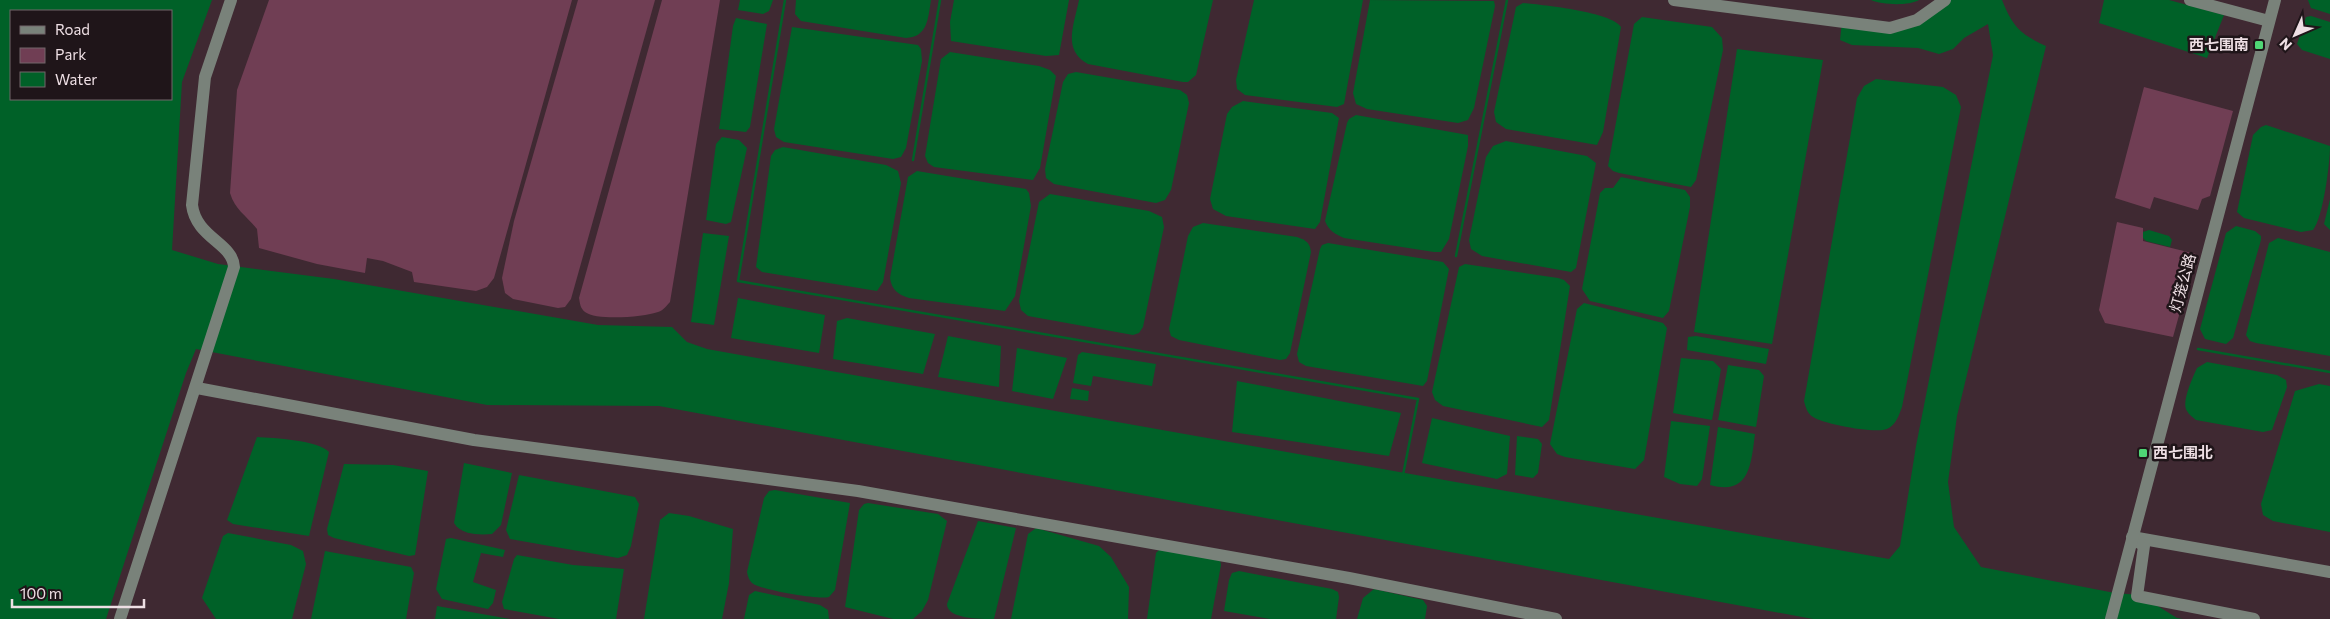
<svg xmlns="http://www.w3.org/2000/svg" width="2330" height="619" viewBox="0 0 2330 619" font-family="Commissioner,'Noto Sans SC',sans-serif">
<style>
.green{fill:#703e54}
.water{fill:#006128;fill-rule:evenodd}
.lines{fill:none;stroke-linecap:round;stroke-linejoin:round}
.stream{stroke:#006128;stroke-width:2.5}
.minor{stroke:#79827a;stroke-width:12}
.poi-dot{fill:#4fd675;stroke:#1f1519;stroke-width:2}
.labels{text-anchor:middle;stroke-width:5;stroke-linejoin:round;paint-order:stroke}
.poi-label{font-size:15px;font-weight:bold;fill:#eedfe4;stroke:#1f1519;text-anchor:end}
.street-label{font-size:15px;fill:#eedfe4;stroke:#1f1519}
</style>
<rect width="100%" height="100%" fill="#3f2932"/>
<g class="green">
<path d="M269 0H572L494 278 487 287 476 291 414 282 412 272 383 261 367 258 365 273 317 264 259 248 257 229C246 215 235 210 230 193L237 90Z"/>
<path d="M578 0H655L571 299 565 307 558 308 513 299 505 293 502 278 514 221Z"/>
<path d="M662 0H720L670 302C666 306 664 310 658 312 644 317 597 321 585 312 580 308 580 303 579 298Z"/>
<path d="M2144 87 2233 111 2210 196 2202 199 2198 210 2154 197 2150 209 2115 198Z"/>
<path d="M2117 222 2143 228V241L2196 254 2173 337 2105 323 2099 310Z"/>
</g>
<g class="water">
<path d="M0 0H212L182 82 172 250 218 264 334 279 598 325 672 327 687 342 707 349 1889 559 1900 546 1916 446 1993 55 1988 24 1964 38 1953 49 1939 54 1918 48 1852 45 1840 40 1842 21 1895 27 1947 0H2002C2013 27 2020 34 2046 46L1957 416 1948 482 1954 527 1981 567 2115 593 2140 595 2177 618 2183 619H1813L659 406 487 405 196 349 186 373 106 619H0ZM11 11H171V99H11Z"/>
<path d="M740 0H773L769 11 763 14 738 10Z"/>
<path d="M796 0H931C928 18 928 37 906 38L801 21 795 14Z"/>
<path d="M954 0H1069L1059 55 1046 56 951 41 950 22Z"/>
<path d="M1079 0H1213L1196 75 1188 82H1183L1088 64C1062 50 1074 25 1079 0Z"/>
<path d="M1254 0H1363L1344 104 1337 107 1245 95 1237 89 1236 80Z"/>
<path d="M1370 0 1494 1 1495 6 1474 108 1468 120 1458 123 1367 109 1356 104 1353 93Z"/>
<path d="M1871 0H1919C1909 6 1882 5 1871 0Z"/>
<path d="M2104 0H2169L2224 15 2207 58 2099 23Z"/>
<path d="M2308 0H2330V14L2311 8Z"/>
<path d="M1523 3C1542 5 1612 12 1621 27L1603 132 1597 145 1506 129 1496 122 1494 112 1516 7Z"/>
<path d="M2311 16 2330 22V59L2302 50 2297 44 2306 17Z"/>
<path d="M1642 17 1712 27 1722 38 1723 50 1696 180 1691 187 1619 173 1613 171 1608 166 1634 24Z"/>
<path d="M736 18 767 24 750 127 746 132 719 129 733 26Z"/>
<path d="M792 27 918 45 921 49 922 61 906 148 901 157 893 159 784 142 776 137 774 129Z"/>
<path d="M1737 49 1823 60 1772 344 1694 332Z"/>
<path d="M950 52 1039 66 1050 70 1056 76 1040 168 1033 180 934 167 928 163 925 156 941 59Z"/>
<path d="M1076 72 1180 90 1187 95 1189 103 1171 190 1165 200 1156 203 1054 184 1046 178 1045 169 1063 82 1068 74Z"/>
<path d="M1876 79 1943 87 1956 95 1961 107 1902 407C1899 415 1896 425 1887 429 1876 434 1823 424 1813 417 1807 413 1806 408 1804 401L1857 98 1864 86Z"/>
<path d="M1243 101 1332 113 1339 118 1320 222 1315 229 1226 216 1213 209 1210 199 1227 114 1232 107Z"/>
<path d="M1356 115 1468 135V146L1449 239 1441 252H1434L1344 238C1335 234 1329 231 1325 221L1347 123 1349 119Z"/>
<path d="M2266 125 2330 146C2330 164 2323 217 2313 230L2301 232 2244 218 2237 212 2253 135 2261 127Z"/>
<path d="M722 137 739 140 747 148 731 222 726 224 706 220 716 144Z"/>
<path d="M1506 141 1587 156 1596 163 1576 268 1571 272 1482 256 1471 249 1469 240 1486 157 1493 146Z"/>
<path d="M783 147 886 165 898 171 901 183 883 282 877 291 762 272 756 267 771 156 775 150Z"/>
<path d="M917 171 1026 189 1029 193 1031 206 1015 296 1005 311 909 298C897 294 892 290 890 278L908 177Z"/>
<path d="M1621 177 1685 190 1690 197V207L1669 311 1663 318 1590 301 1582 289 1600 193 1605 188H1613Z"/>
<path d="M1050 194 1149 211 1162 217 1164 227 1143 327 1139 333 1133 335 1028 316 1021 310 1019 301 1039 202Z"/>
<path d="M2330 199V230L2324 224Z"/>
<path d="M1203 223 1297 237C1306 240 1310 243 1311 252L1290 353 1286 359 1280 360 1179 340 1171 336 1169 329 1188 236 1193 227Z"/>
<path d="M2236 226 2255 231 2261 236V240L2233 338 2226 344 2205 339 2200 329 2226 233Z"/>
<path d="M2149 230 2169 236 2172 240 2170 247 2146 241 2143 238V232Z"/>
<path d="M703 233 729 236 714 325 691 322Z"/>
<path d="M2278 238 2330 252V356L2256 343 2250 341 2246 335 2269 243Z"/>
<path d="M1328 243 1443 262 1449 269 1427 381 1423 386 1306 366 1299 362 1297 354 1320 249 1322 245Z"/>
<path d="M1465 264 1558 278 1564 280 1570 286 1549 420 1542 427 1443 406 1435 400 1432 392 1459 267Z"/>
<path d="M738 298 825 315 819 353 731 338Z"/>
<path d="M1584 303 1663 323 1667 328 1644 460 1635 469 1565 457 1557 454 1550 444 1577 309Z"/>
<path d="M847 318 935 334 923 374 833 359 837 321Z"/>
<path d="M948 336 1001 346 999 387 938 377Z"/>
<path d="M1696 336 1769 349 1766 364 1687 350 1688 337Z"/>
<path d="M1017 348 1067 358 1053 399 1012 391Z"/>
<path d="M1082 352 1156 364 1152 386 1093 376 1091 386 1073 383 1078 355Z"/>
<path d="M1681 358 1713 361 1721 369 1712 420 1673 413Z"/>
<path d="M2207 362 2277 375 2286 380 2287 387 2272 430 2263 432 2196 420C2193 417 2189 415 2187 411 2181 402 2193 377 2197 368Z"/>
<path d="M1728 365 1759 370 1764 376 1756 427 1718 420Z"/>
<path d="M1237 381 1401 413 1389 456 1232 432Z"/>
<path d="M2319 384 2330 386V532L2273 521 2263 515 2261 504 2295 391Z"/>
<path d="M1072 388 1089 391 1088 401 1070 399Z"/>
<path d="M1432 418 1510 436 1507 474 1497 479 1422 463Z"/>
<path d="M1671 421 1710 426 1702 479 1697 486 1680 484 1664 477Z"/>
<path d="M1718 427 1755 434C1751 464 1750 496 1710 485Z"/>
<path d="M1517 436 1538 439 1542 444 1538 473 1533 478 1515 475Z"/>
<path d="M257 437C274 438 318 440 329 452L309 536 233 524 227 520Z"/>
<path d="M464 463 512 473 501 525 492 534C480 535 461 535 454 523Z"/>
<path d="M344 464 393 465 428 471 415 555 409 556 334 538 328 535 327 529Z"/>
<path d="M519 475 635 497 639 504 631 546 627 555 618 558 510 539 506 530Z"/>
<path d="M775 490 850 503 835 590 829 597C818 600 761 590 752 583 749 580 748 577 747 572L764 498 769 491Z"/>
<path d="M868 503 938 514 947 521 928 600 922 611 913 619H893L845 607 859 510 864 504Z"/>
<path d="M669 513 689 516 733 529 729 583 722 619H644L660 520Z"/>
<path d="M978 521 1016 528 994 619C980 619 947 619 947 604Z"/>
<path d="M1036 528 1099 546 1111 557 1129 587 1128 619H1011L1028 534Z"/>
<path d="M228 533 291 545 303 551 306 564 292 619H216L202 598 223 536Z"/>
<path d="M451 538 505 550 503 557 481 553 473 582 496 590 493 603 488 609 442 599 436 589 446 539Z"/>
<path d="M1161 548 1220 560 1221 565 1211 619H1147L1156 553Z"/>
<path d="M325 551 411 567 414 573 406 619H311Z"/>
<path d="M517 555 573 565 624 569 616 619H559L504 609 502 602 514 559Z"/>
<path d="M1239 571 1332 589 1338 592 1339 597 1336 619H1270L1224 611 1229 580 1232 573Z"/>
<path d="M1374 589 1423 600 1427 606 1425 619H1357L1363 598Z"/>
<path d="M755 591 820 605 828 610 829 619H744L749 595Z"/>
<path d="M437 606 510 619H435Z"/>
</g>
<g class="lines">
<g class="stream">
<path d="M785 0 738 281 1418 399 1403 475"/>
<path d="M913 160 940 0"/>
<path d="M1456 256 1507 0"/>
<path d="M2198 349 2330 372"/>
</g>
<g class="minor">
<path d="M1674 0 1890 28 1917 20 1945 0"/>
<path d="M2190 0 2269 21"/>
<path d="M197 388 474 440 858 491 1349 578 1556 619"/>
<path d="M2132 537 2330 572"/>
<path d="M2134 539 2144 546 2137 596 2254 619"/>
<path d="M120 619 234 267C233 243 196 238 192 205L205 77 231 0"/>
<path d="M2111 619 2275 0"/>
</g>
</g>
<g class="poi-dot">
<rect x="2254" y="40" width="10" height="10" rx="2.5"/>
<rect x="2138" y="448" width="10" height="10" rx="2.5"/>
</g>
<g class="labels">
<g class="poi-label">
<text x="2249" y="50">西七围南</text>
<text x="2153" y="458" text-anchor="start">西七围北</text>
</g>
<g class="street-label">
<text transform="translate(2183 283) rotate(-75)" y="5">灯笼公路</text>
</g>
</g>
<rect x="10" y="10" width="162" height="90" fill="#1f1519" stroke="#72666a"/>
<rect x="20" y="26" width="25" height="8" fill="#79827a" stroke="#72666a"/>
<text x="55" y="35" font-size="15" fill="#eedfe4">Road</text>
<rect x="20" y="48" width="25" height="15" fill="#703e54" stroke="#72666a"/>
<text x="55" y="60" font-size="15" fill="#eedfe4">Park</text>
<rect x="20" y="72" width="25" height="15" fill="#006128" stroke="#72666a"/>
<text x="55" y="85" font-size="15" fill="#eedfe4">Water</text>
<g transform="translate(2295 35) rotate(225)" stroke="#1f1519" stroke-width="4" paint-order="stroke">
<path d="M0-4L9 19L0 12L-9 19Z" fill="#eedfe4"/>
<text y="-8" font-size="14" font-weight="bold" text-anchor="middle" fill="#eedfe4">N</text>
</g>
<path d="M12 599v8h132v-8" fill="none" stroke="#eedfe4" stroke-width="2.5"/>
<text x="20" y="599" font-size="15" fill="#eedfe4" stroke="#1f1519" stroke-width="4" paint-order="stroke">100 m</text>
</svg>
